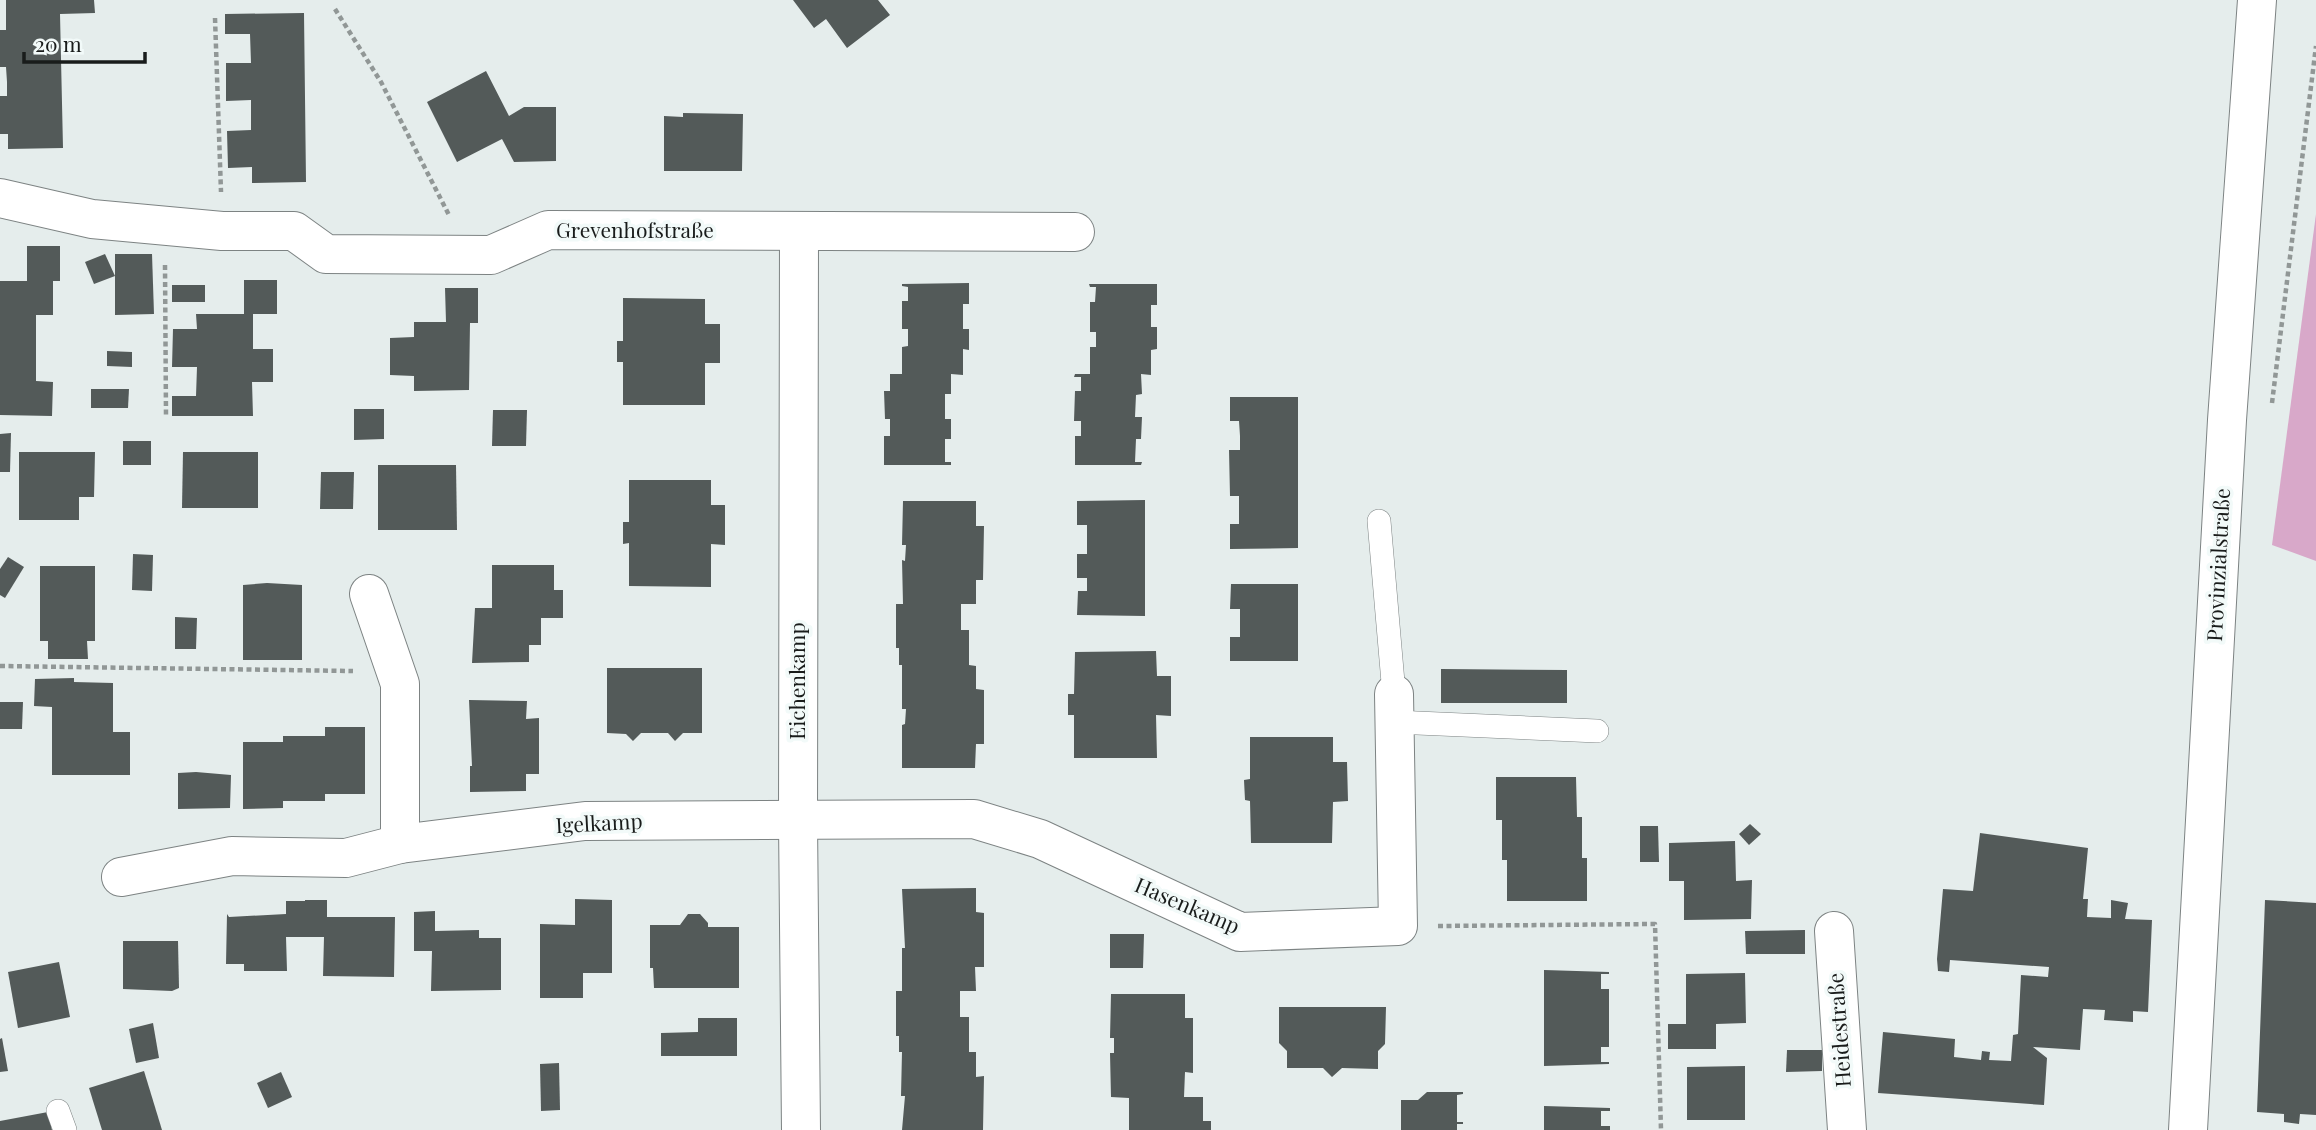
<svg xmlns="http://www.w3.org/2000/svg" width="2316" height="1130" viewBox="0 0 2316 1130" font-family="'Playfair Display',serif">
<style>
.green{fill:#d8a8c9}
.building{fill:#535a59}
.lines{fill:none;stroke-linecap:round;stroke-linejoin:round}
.service-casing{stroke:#7d8383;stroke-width:24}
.minor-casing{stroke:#7d8383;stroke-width:40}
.primary-casing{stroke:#7d8383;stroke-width:40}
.path{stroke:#919796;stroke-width:4.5;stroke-dasharray:5 3.5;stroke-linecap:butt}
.service{stroke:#fff;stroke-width:23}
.minor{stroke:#fff;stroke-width:38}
.primary{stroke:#fff;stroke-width:38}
.labels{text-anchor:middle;stroke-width:7;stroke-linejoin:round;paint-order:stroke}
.street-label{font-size:21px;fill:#191c1b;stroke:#f2faf9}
</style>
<rect width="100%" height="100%" fill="#e5edec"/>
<path class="green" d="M2316 214V561L2272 545Z"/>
<g class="building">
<path d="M6 0H94L95 13 60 14 63 148 8 149V134H0V96H7V82L6 67H0V30H6Z"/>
<path d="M793 0H878L890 15 847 48 826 19 814 28Z"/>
<path d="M304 13 306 182 252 183V167L228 168 227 131 251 130V100L226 101V63H251L250 34H225V14Z"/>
<path d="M486 71 509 116 524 107H556V161L514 162 502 139 457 162 427 102Z"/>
<path d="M683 113 743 114 742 171H664V116L683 117Z"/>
<path d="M27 246H60V281H53V315H36V381L53 382 52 416 0 415V281H27Z"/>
<path d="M105 254 115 276 94 284 85 262Z"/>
<path d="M115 254H152L154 314 115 315Z"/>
<path d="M244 280H277V314H253V349H273V382H252L253 416H172V396H196L197 367H172L173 329H197L196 314H244Z"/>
<path d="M969 283V304H963V329H969V350L963 349V375L951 374V394H945V419H951V439H945V462H951V465H884V436H890V419H885L884 391H890V374H902V347L908 346V329H902V301H908V287L902 286V284Z"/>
<path d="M1089 284H1157V305H1151V327H1157V349L1151 350V375L1141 374 1142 394 1136 395 1135 417H1142L1141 439H1136L1135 462H1142L1141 465H1075V436H1081V421H1074L1075 391H1081V377H1074L1075 374H1090V347H1096V332H1090V302H1095L1096 287H1090Z"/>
<rect x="172" y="285" width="33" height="17"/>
<path d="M445 288H478V323H470L469 390 414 391V376L390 375V338L414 337V322H446Z"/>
<path d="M623 298 705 299V324H720V363H705V405H623V362H617V341H623Z"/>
<path d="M107 351 132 352V367L107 366Z"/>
<path d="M91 389H129L128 408H91Z"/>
<path d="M1230 397H1298V548L1230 549V524H1239V496H1230L1229 450H1240V436L1239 421H1230Z"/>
<path d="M354 409H384V439L354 440Z"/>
<path d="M493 410H527L526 446H492Z"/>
<path d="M11 433 10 472H0V434Z"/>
<rect x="123" y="441" width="28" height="24"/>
<path d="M19 452H95L94 497H79V520H19Z"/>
<path d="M183 452H258V508H182Z"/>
<path d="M378 465H456L457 530H378Z"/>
<path d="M321 472H354L353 509H320Z"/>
<path d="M629 480H711V505H725V545L711 544V587L629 586V543L623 544V522H629Z"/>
<path d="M1145 500V616L1077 615 1078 591H1087V578H1077V554H1087V525H1077V501Z"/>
<path d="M903 501H976V526H984L983 580H976V604H961V630H969V665L976 666V689L984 690V744H976L975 768H902V725L905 724 906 709H902V665H899V648H896V604H903L902 560 905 561 906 545H902Z"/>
<path d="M133 554 153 555 152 591 132 590Z"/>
<path d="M8 557 24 567 5 598 0 595V569Z"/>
<path d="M492 565H554V590H563V618H541V645H529V662L472 663 475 608H492Z"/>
<path d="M40 566H95V641H87L88 659H48V641H40Z"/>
<path d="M267 583 302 585V660H243V585Z"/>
<path d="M1231 584H1298V661H1230V637H1240V609H1230Z"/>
<path d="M175 617 197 618 196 649H175Z"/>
<path d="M1156 651 1157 676H1171V716L1156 715 1157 758H1074V715H1068V694H1074L1075 652Z"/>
<path d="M607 668H702V733H683L675 741 668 733H641L633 741 626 734 607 733Z"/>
<path d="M1441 669 1567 670V703H1441Z"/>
<path d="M74 678V682L113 683V732H130V775H52V707L34 706 35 679Z"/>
<path d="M469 700 527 701 526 719 539 718V774H526V791L470 792V766H472Z"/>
<path d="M0 702H23L22 729H0Z"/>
<path d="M325 727H365V794H325V801H283V808L243 809V742H283V736H325Z"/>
<path d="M1250 737H1333V762H1347L1348 801 1333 802 1332 843H1251L1250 801 1245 800 1244 780 1250 779Z"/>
<path d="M196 772 231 775 230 808 178 809V773Z"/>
<path d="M1496 777H1576L1577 817H1582V858H1587V901H1507V860H1502V820H1496Z"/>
<path d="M1750 824 1761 834 1749 845 1739 834Z"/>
<path d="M1640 826H1658L1659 862H1640Z"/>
<path d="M1980 833 2088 848 2083 899H2088L2087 917 2111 918V900L2128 903 2125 919 2152 920 2148 1012 2133 1011V1022L2104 1020 2105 1010 2083 1009 2080 1050 2033 1047 2047 1058 2044 1105 1878 1093 1883 1032 1955 1039 1954 1057 1981 1060 1982 1051 1990 1052 1989 1060 2011 1061 2013 1035 2018 1034 2021 975 2048 977 2049 967 1950 960 1949 972 1938 971 1937 959 1943 889 1973 891Z"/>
<path d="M1735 841 1736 881 1752 880 1751 919 1684 920V881H1669V843Z"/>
<path d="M976 888V912L984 913V967H975L976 991H960V1017H969V1052H976V1077L984 1076 983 1130H902L905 1096H901L902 1052H899V1036H896V991H902V948H905L902 889Z"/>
<path d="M575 899 612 900V973H583V998H540V924L575 925Z"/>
<path d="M305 900H327V917H395L394 977 323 976 324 937H286L287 971H244V964H226L227 914 229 917 286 914V901H305Z"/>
<path d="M2265 900 2316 903V1115L2300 1114 2299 1124 2284 1122V1114L2257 1112Z"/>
<path d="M435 911V931L479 930V938H501V990L431 991 432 951H414V912Z"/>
<path d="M688 914H700L708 923V927H739V988H654L653 968H650V925H680Z"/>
<path d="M1805 930V954H1746L1745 931Z"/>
<path d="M1110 934H1144L1143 968H1110Z"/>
<path d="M123 941H178L179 988 172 991 123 989Z"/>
<path d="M59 962 70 1017 18 1028 8 972Z"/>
<path d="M1544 970 1609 972V974H1601V989H1609V1047H1601V1062H1609V1064L1544 1066Z"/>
<path d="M1745 973 1746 1023 1716 1024V1049H1668V1024H1686V974Z"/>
<path d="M1111 994H1185V1018H1193V1073L1185 1072 1184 1097H1203V1121H1211V1130H1129V1098L1111 1097 1110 1053H1114V1038H1110Z"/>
<path d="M1279 1007H1386L1385 1044 1378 1051V1069L1342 1068 1332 1077 1323 1068H1287V1051L1279 1043Z"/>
<path d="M698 1018H737V1056H661V1033L698 1032Z"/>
<path d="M153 1023 159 1058 136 1063 129 1029Z"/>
<path d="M2 1038 8 1071 0 1072V1039Z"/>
<path d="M1787 1050H1822V1071L1786 1072Z"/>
<path d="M559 1063 560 1110 541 1111 540 1064Z"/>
<path d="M1745 1066V1120H1687V1067Z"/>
<path d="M144 1071 162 1130H102L89 1088Z"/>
<path d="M281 1072 292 1097 268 1108 257 1083Z"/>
<path d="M1427 1092H1463V1094L1457 1095V1122H1463V1124H1457V1130H1401V1100H1418Z"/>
<path d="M1544 1106 1610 1108V1111H1601V1126H1610V1130H1544Z"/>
<path d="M48 1112 52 1130H0V1121Z"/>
</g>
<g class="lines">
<g class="service-casing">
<g id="service">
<path d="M1379 521 1394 694"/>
<path d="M1394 722 1597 731"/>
<path d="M58 1111 65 1130"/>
</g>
</g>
<g class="minor-casing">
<g id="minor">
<path d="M0 198 92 219 222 231H294L326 254 491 255 548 230 1075 232"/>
<path d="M799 231 798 821 801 1130"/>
<path d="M369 594 400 684V844L585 821 974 819 1040 839 1240 932 1398 926 1394 694"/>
<path d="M121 877 232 856 346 858 400 844"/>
<path d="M1834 931 1847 1130"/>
</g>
</g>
<g class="primary-casing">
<path id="primary" d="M2188 1130 2227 420 2257 0"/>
</g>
<g class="path">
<path d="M335 9 381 82 450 217"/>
<path d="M215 18 221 192"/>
<path d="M165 265 166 416"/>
<path d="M2272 403 2316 46"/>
<path d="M0 666 353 671"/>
<path d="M1438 926 1655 924 1661 1130"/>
</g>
<use href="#service" class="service"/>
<use href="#minor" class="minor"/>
<use href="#primary" class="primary"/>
</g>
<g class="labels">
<g class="street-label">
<text x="635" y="238">Grevenhofstraße</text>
<text transform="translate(2219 565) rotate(-87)" y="7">Provinzialstraße</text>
<text transform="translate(798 681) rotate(-90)" y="7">Eichenkamp</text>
<text transform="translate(599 824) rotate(-3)" y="7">Igelkamp</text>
<text transform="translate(1187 906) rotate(23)" y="7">Hasenkamp</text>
<text transform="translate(1840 1030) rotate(-94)" y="7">Heidestraße</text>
</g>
</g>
<path d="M24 52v10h121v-10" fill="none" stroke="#191c1b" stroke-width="3.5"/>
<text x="35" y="52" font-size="21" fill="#191c1b" stroke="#f2faf9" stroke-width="5" paint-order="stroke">20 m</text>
</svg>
